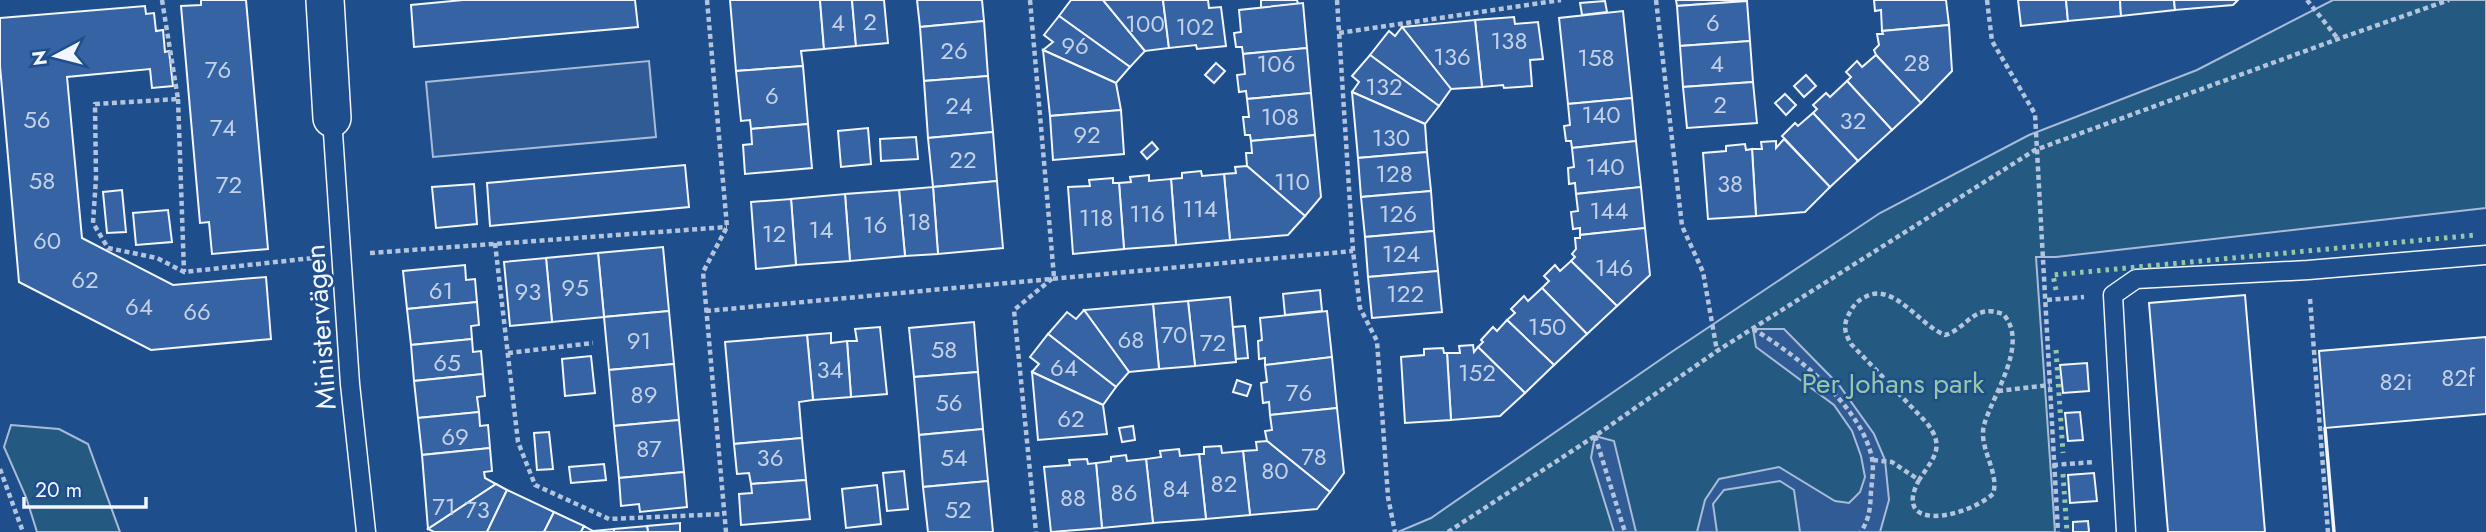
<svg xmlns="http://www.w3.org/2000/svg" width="2486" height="532" viewBox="0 0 2486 532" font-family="Jost,sans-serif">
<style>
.green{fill:#245a82;stroke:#a8bbd7;stroke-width:2}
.parking{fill:#305b95;stroke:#a8bbd7;stroke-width:2}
.building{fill:#3563a3;stroke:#f2f6ff;stroke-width:2}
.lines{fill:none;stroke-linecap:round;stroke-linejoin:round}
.lane-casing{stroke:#f2f6ff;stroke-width:21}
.street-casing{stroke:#f2f6ff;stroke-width:40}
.path{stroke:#b3c4dc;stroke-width:4.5;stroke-dasharray:5 3.5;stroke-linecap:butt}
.lane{stroke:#1f4e8c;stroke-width:18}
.street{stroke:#1f4e8c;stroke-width:37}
.hedge{stroke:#97c8a6;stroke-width:5;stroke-dasharray:3.5 5;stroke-linecap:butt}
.wall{stroke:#f2f6ff;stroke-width:3.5}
.labels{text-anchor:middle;stroke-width:5;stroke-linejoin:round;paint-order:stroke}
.number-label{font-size:24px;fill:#c3d1e8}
.street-label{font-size:28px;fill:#f2f6ff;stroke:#1f4e8c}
.park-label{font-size:28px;fill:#97c8a6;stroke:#1f4e8c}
</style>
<rect width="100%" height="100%" fill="#1f4e8c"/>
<g class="green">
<path d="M2333 0H2486V208L2056 257H2036L2055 532H1398L1431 518 1670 353 1880 213 2029 135 2197 70Z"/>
<path d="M11 425 59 429 88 444 120 532H37L26 497 4 447Z"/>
</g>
<g class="parking">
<path d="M649 61 656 137 433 157 426 82Z"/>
<path d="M1753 329H1784L1839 385 1874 434 1885 460 1889 500 1880 532H1800L1794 490 1780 481 1724 490 1713 504 1717 532H1697L1705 500 1719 479 1779 467 1835 501 1849 503 1860 492 1865 477 1861 456 1852 431 1834 405 1756 347Z"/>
<path d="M1595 436 1614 441 1636 532H1614L1591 458Z"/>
</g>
<g class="building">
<path d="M201 0H246L268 249 212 254 209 222 200 223 181 6 201 5Z"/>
<path d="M463 0H635L638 27 414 47 411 5Z"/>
<path d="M730 0H820L824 49 801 51 803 66 736 71Z"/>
<path d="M820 0H852L856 46 824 49Z"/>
<path d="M852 0H884L888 43 856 46Z"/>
<path d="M917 0H982L984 21 920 27Z"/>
<path d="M1071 0H1103L1145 51 1130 67 1059 16Z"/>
<path d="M1103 0H1163L1169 48 1145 51Z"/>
<path d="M1163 0H1208L1209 8 1221 7 1226 46 1197 49 1196 45 1169 48Z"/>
<path d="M1261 0H1297L1298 4 1261 8Z"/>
<path d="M1676 0H1747V1L1677 6Z"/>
<path d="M1874 0H1946L1949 25 1882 31 1881 10 1875 11Z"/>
<path d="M2018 0H2066L2068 21 2021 26Z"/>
<path d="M2066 0H2120L2121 16 2068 21Z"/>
<path d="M2120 0H2174L2175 10 2121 16Z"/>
<path d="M2174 0H2238L2233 5 2175 10Z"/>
<path d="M1605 1 1607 12 1582 15 1580 3Z"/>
<path d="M1747 1 1750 41 1680 46 1677 6Z"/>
<path d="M1303 3 1307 48 1243 54 1242 47H1236L1234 33 1241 32 1239 10Z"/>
<path d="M145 6 146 14 154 13 156 31 163 30 165 52 169 51 173 86 152 88 150 69 67 77 82 238 173 285 266 277 271 339 151 350 19 282 0 66V18Z"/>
<path d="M1623 11 1632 98 1568 104 1559 18Z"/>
<path d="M1059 16 1130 67 1116 83 1043 50 1053 42 1044 35Z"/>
<path d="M1514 17 1515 24 1538 22 1543 59 1530 60 1532 86 1504 88 1503 85 1482 87 1475 20Z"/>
<path d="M1475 20 1482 87 1451 89 1402 27Z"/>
<path d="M984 21 988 76 924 81 920 27Z"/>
<path d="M1949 25 1952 71 1921 103 1876 55 1874 50 1879 45 1877 34H1883L1882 31Z"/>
<path d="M1402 27 1451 89 1439 106 1370 55 1389 31 1395 36Z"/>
<path d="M1750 41 1753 82 1683 87 1680 46Z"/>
<path d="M1307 48 1311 93 1247 99 1246 91 1239 92 1237 75 1245 74 1243 54Z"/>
<path d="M1043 50 1116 83 1121 110 1050 116Z"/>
<path d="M1370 55 1439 106 1425 124 1352 92 1359 82 1352 76Z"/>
<path d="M1876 55 1921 103 1892 130 1847 81 1851 77 1846 72 1857 61 1862 67Z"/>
<path d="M1216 63 1225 71 1214 83 1205 75Z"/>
<path d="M803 66 808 124 751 129 750 120 741 121 736 71Z"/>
<path d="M1806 75 1816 86 1804 97 1794 86Z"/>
<path d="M988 76 993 132 928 138 924 81Z"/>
<path d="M1847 81 1892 130 1858 161 1813 113 1817 109 1813 105 1826 93 1830 97Z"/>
<path d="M1753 82 1757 123 1687 128 1683 87Z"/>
<path d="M1352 92 1425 124 1427 152 1358 158Z"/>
<path d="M1311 93 1315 135 1251 141 1250 135H1245L1243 117H1249L1247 99Z"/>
<path d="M1785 94 1796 105 1786 115 1775 103Z"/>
<path d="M1632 98 1636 141 1572 148 1571 141H1566L1564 126 1570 125 1568 104Z"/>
<path d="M1121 110 1124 154 1053 160 1050 116Z"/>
<path d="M1813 113 1858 161 1830 187 1782 136 1795 123 1798 126Z"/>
<path d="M808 124 812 168 745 174 743 145 752 144 751 129Z"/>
<path d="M868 128 871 164 841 167 838 131Z"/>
<path d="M993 132 997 181 933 187 928 138Z"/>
<path d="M1315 135 1321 197 1305 216 1247 166 1246 153H1252L1251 141Z"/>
<path d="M916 137 918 159 881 161 880 139Z"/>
<path d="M1784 139 1830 187 1805 212 1756 216 1752 149H1762L1761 142 1776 141V148Z"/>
<path d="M1636 141 1641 187 1576 194 1575 183 1569 184 1568 168 1574 167 1572 148Z"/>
<path d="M1152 142 1158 149 1147 159 1141 152Z"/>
<path d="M1745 144 1746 150 1752 149 1756 216 1708 219 1703 153 1726 151V146Z"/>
<path d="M1427 152 1431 191 1361 197 1358 158Z"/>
<path d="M685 165 689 207 490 226 487 183Z"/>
<path d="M1247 166 1305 216 1288 235 1230 240 1224 174 1236 173 1235 167Z"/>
<path d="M1201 171 1202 176 1224 174 1230 240 1176 245 1171 179 1182 178V173Z"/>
<path d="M1149 175V181L1171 179 1176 245 1124 249 1119 183 1131 182 1130 177Z"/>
<path d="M1113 178V183H1119L1124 249 1073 254 1068 187 1090 186 1089 180Z"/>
<path d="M997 181 1003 248 938 254 933 187Z"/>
<path d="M474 184 477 224 436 228 432 187Z"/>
<path d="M933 187 938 254 905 256 899 190Z"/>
<path d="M1641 187 1645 228 1580 235V228L1573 229 1571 212 1578 211 1576 194Z"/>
<path d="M122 190 126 232 107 233 103 192Z"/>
<path d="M899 190 905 256 850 261 845 194Z"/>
<path d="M1431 191 1434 231 1365 237 1361 197Z"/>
<path d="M845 194 850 261 796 265 791 199Z"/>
<path d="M791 199 796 265 756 269 751 202Z"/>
<path d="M168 210 172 242 136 245 133 213Z"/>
<path d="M1645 228 1650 275 1617 306 1571 261 1575 257 1572 254 1576 249 1575 238H1580V235Z"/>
<path d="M1434 231 1438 271 1368 277 1365 237Z"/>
<path d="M663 247 669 311 604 317 598 253Z"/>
<path d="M598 253 604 317 552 322 546 258Z"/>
<path d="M546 258 552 322 510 326 504 262Z"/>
<path d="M1571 261 1617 306 1587 334 1542 288 1549 281 1544 276 1555 265 1560 271Z"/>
<path d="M465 265 466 280 475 279 477 302 407 309 403 271Z"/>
<path d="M1438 271 1442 312 1372 318 1368 277Z"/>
<path d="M1542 288 1587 334 1554 365 1507 320 1515 313 1511 309 1524 296 1528 301Z"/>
<path d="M1320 290 1322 311 1285 315 1283 294Z"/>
<path d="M2245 295 2265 532H2168L2149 303Z"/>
<path d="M1230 297 1236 362 1195 366 1188 301Z"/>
<path d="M1188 301 1195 366 1159 369 1153 304Z"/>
<path d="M477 302 479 325 471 326 472 339 411 345 407 309Z"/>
<path d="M1153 304 1159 369 1129 372 1084 310Z"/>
<path d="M1084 310 1129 372 1116 387 1048 334 1067 312 1076 319Z"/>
<path d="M669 311 674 364 609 370 604 317Z"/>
<path d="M1327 311 1332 357 1265 365V358L1259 359 1258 341 1262 340 1260 318Z"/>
<path d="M1507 320 1554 365 1525 393 1478 347 1483 342 1481 340 1493 327 1497 331Z"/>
<path d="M974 322 978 372 914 377 909 328Z"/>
<path d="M1245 326 1248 358 1236 359 1233 327Z"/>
<path d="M880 327 887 394 851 397 847 341H857L855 329Z"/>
<path d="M831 333V343L847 341 851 397 813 400 807 335Z"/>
<path d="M1048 334 1116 387 1103 405 1032 372 1039 364 1030 357Z"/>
<path d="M807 335 813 400 799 402 802 438 734 444 725 342Z"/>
<path d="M2486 337V414L2325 428 2319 351Z"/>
<path d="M472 339 473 352 481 351 483 374 414 381 411 345Z"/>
<path d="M1473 345 1474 352 1478 347 1525 393 1500 416 1451 420 1447 353H1460L1459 346Z"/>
<path d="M1443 348 1444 353H1447L1451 420 1405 423 1401 357 1424 355V349Z"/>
<path d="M591 356 595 393 565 396 562 359Z"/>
<path d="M1332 357 1337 408 1270 415 1269 402 1263 403 1261 383 1267 382 1265 365Z"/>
<path d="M2087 363 2089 391 2063 393 2060 365Z"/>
<path d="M674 364 679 420 614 426 609 370Z"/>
<path d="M978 372 983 429 919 435 914 377Z"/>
<path d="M1032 372 1103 405 1107 434 1038 440Z"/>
<path d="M483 374 485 396 477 397 479 412 418 418 414 381Z"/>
<path d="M1237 380 1251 385 1247 396 1233 392Z"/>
<path d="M1337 408 1344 473 1330 492 1267 441 1265 431 1272 430 1270 415Z"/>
<path d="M479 412 480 426 488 425 490 448 422 455 418 418Z"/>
<path d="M2080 412 2083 440 2068 441 2065 413Z"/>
<path d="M679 420 684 472 619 478 614 426Z"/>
<path d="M1133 426 1135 440 1122 442 1119 428Z"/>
<path d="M983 429 988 481 923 487 919 435Z"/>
<path d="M549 432 553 469 537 470 534 433Z"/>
<path d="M802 438 806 480 751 484 749 473 737 474 734 444Z"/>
<path d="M1267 441 1330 492 1317 509 1250 515 1243 451 1257 450 1256 442Z"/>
<path d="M1221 446 1222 453 1243 451 1250 515 1206 519 1199 454H1204V447Z"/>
<path d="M490 448 492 471 484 472 485 478 496 484 428 529 422 455Z"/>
<path d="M1179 449 1180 456 1199 454 1206 519 1153 523 1146 459 1161 457 1160 451Z"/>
<path d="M1126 455 1127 461 1146 459 1153 523 1102 528 1096 463 1111 461V457Z"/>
<path d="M1087 459 1088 464 1096 463 1102 528 1051 532 1044 467 1070 465 1069 460Z"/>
<path d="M604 464 606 480 571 483 569 467Z"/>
<path d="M904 471 908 509 887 511 883 473Z"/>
<path d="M684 472 687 507 640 512 639 504 621 506 619 478Z"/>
<path d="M2094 473 2097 501 2070 503 2068 475Z"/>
<path d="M806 480 810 519 741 525 739 494 752 493 751 484Z"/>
<path d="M988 481 993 532H928L923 487Z"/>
<path d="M496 484 507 490 487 532H434L428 529Z"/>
<path d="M877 485 881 524 846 528 842 489Z"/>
<path d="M507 490 554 512 544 532H487Z"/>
<path d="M554 512 584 526 581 532H544Z"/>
<path d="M2088 521 2089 532H2073V522Z"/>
<path d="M680 523V532H648L647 526Z"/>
<path d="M584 526 593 531 614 529V532H581Z"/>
<path d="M647 526 648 532H614V529Z"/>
</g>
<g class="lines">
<g class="lane-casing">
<g id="lane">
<path d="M332 118 350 384 366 532"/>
<path d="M2126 532 2113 295 2136 279 2308 270 2486 255"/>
</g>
</g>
<g class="street-casing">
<path id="street" d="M325 0 332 118"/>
</g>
<g class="path">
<path d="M162 0 178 99 95 104 96 178 93 223 108 248 157 258 184 272 313 258"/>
<path d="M707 0 727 227 703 272 726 532"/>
<path d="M1030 0 1054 277 1014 310 1036 532"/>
<path d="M1337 0 1353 251 1360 308 1377 341 1388 497 1395 532"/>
<path d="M1656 0 1682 226 1703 272 1717 351"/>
<path d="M1987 0 1992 41 2035 114 2058 532"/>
<path d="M2307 0 2338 39"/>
<path d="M1339 33 1561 0"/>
<path d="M178 99 184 272"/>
<path d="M495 243 518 442 535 485 609 519 724 514"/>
<path d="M370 253 727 227"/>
<path d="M2310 299 2328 532"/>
<path d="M2047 300 2084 297"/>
<path d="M706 311 1353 251"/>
<path d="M1753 329C1797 355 1861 406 1872 458 1874 468 1872 481 1871 491 1870 509 1870 517 1861 532"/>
<path d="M508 353 593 343"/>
<path d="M1998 391 2050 385"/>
<path d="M1595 436 1625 532"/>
<path d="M1873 460 1892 462 1919 480C1891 532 1964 519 1993 494 2000 472 1978 448 1984 425 1993 394 2030 343 2003 314 1973 303 1968 328 1945 335 1919 325 1893 281 1865 297 1856 301 1851 309 1847 318 1843 328 1846 335 1851 344L1926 422C1946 447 1934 457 1919 480"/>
<path d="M2053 465 2094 462"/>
<path d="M0 469 23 532"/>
<path d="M1448 532 1595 436 1717 351 2035 150 2338 39 2449 0"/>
</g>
<use href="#lane" class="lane"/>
<use href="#street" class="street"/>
<g class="hedge">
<path d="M2056 290 2053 275 2476 235"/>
<path d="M2056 350 2063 453"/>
<path d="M2063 474 2067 532"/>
</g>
<path class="wall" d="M2325 428 2334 532"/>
</g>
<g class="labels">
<g class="number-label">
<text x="870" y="30">2</text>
<text x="838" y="31">4</text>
<text x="1713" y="31">6</text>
<text x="1145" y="32">100</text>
<text x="1195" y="35">102</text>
<text x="1509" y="49">138</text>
<text x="1075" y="54">96</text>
<text x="954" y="59">26</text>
<text x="1452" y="65">136</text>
<text x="1596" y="66">158</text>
<text x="1917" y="71">28</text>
<text x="1276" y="72">106</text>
<text x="1717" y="72">4</text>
<text x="218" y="78">76</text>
<text x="1384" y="95">132</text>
<text x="772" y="104">6</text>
<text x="1720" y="113">2</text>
<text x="959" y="114">24</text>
<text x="1601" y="123">140</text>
<text x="1280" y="125">108</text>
<text x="37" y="128">56</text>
<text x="1853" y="129">32</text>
<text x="223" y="136">74</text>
<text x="1087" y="143">92</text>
<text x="1391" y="146">130</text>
<text x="963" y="168">22</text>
<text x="1605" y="175">140</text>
<text x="1394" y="182">128</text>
<text x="42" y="189">58</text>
<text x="1292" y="190">110</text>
<text x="1730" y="192">38</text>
<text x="229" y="193">72</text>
<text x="1200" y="217">114</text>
<text x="1609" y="219">144</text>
<text x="1147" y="222">116</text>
<text x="1398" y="222">126</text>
<text x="1096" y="226">118</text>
<text x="919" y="230">18</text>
<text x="875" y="233">16</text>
<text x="821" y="238">14</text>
<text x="774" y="242">12</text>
<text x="47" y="249">60</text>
<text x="1401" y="262">124</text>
<text x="1614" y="276">146</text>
<text x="85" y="288">62</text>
<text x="575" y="296">95</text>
<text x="441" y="299">61</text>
<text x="528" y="300">93</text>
<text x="1405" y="302">122</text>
<text x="139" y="315">64</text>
<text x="197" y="320">66</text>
<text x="1547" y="335">150</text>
<text x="1174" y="343">70</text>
<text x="1131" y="348">68</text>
<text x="639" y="349">91</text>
<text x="1213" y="351">72</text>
<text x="944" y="358">58</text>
<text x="447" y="371">65</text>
<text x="1064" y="376">64</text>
<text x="830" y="378">34</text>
<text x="1477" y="381">152</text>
<text x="2458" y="386">82f</text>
<text x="2396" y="390">82i</text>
<text x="1299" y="401">76</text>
<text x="644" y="403">89</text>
<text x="949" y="411">56</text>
<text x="1071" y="427">62</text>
<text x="455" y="445">69</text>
<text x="649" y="457">87</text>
<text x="1314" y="465">78</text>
<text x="770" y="466">36</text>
<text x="954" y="466">54</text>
<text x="1275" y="479">80</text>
<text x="1224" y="492">82</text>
<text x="1176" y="497">84</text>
<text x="1124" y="501">86</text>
<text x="1073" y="506">88</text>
<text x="444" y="515">71</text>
<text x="477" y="518">73</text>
<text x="958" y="518">52</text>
</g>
<g class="street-label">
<text transform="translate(320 327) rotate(-94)" y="10">Ministervägen</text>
</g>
<g class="park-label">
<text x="1893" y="393">Per Johans park</text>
</g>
</g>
<g transform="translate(56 56) rotate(263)" stroke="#1f4e8c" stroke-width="5" paint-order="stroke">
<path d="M0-5L12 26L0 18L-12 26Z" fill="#f2f6ff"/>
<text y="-10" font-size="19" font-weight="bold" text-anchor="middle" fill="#f2f6ff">N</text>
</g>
<path d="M24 497v10h122v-10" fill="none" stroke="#f2f6ff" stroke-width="3.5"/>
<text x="35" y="497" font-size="21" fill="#f2f6ff" stroke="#1f4e8c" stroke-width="5" paint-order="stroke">20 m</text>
</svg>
